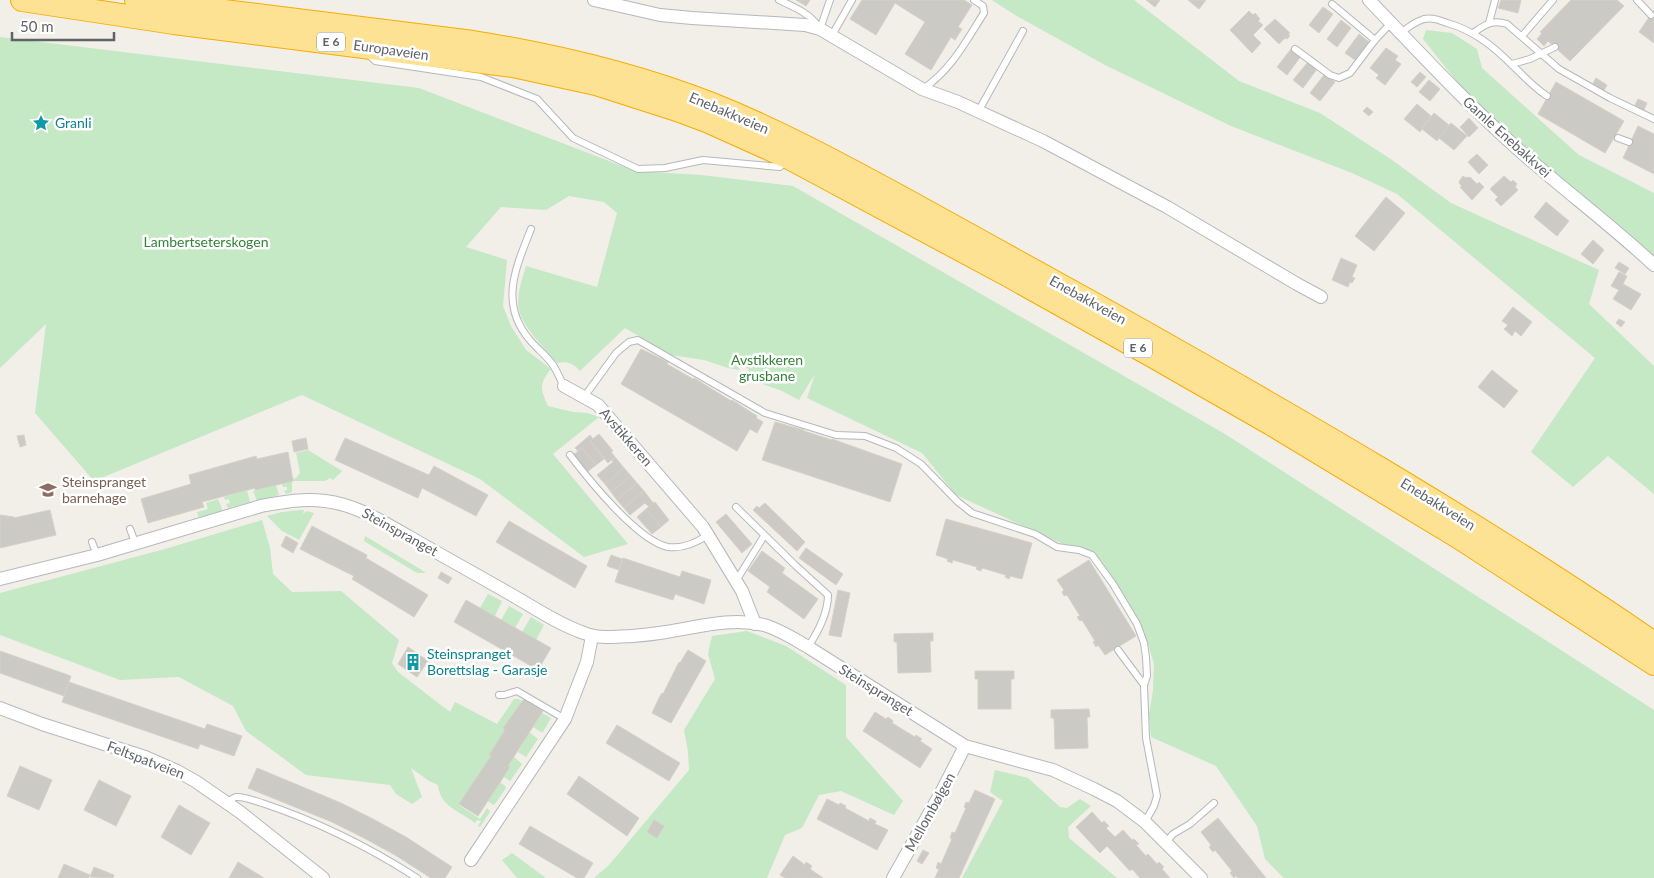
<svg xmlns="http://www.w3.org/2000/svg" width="1654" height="878" viewBox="0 0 1654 878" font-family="Lato,sans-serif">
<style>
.green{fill:#c5e8c5}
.building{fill:#cccac5;stroke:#d6d1c6}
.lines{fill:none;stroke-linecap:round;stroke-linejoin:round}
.lane-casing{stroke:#b5b8bc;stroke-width:8}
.street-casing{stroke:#b5b8bc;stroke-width:14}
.highway-casing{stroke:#f9ab00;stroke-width:24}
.lane{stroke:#fff;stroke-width:6}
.street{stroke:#fff;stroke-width:12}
.highway{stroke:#fde293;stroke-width:22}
.labels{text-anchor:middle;stroke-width:5;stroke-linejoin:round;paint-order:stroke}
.shield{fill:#fff;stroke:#8f9295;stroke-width:1}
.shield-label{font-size:12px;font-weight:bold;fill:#5f6368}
.street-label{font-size:14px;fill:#5f6368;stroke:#fff}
.culture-label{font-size:14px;fill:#0d838f;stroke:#fff;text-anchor:start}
.park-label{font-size:14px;fill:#348238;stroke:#fff}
.education-label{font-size:14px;fill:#785e54;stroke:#fff;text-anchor:start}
</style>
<rect width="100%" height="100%" fill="#f1efe8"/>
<g class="green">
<path d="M992 0H1134L1239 81 1320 113 1392 160 1451 203 1599 270 1589 304 1654 366V494L1608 456 1573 487 1531 452 1595 358 1397 194 1352 173 1231 126 1105 65 1015 15Z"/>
<path d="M1426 30 1452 33 1477 49 1482 68 1579 155 1654 193V260L1469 97 1423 39Z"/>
<path d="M0 37 419 88 635 171 701 175 793 186 1225 434 1654 710V878H1284L1265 859 1257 826 1216 766 1151 737 1149 715 1153 690 1154 664 1146 637 1100 561 956 495 922 453 807 398 815 374 799 400 782 391 746 378 749 369 739 364V370L728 368 704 360 671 355 625 328 580 371C573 363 567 361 557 363 546 350 527 331 521 316 514 301 522 280 526 266L597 287 617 213 604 202 569 196 546 210 501 207 466 247 507 260 503 306 511 326 526 350 551 369C539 384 540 388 548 406L573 412 587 413 599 417 553 454 628 544 584 557 480 479 302 395 94 481 35 413 46 324 0 368Z"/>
<path d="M308 450 342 471 333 480 330 478 325 481H292V492L286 494 284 491 287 490V487H283L281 482 296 478 300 473 296 453Z"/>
<path d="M276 485 279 495 257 501 253 491Z"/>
<path d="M247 490 250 502 228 508 226 504 230 503 229 499 225 500 224 497Z"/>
<path d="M218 499 222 509 221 511 200 517 198 516 197 512 208 509 206 503Z"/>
<path d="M301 510H304L303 514 307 511 314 513 299 540 282 531 267 516 282 512Z"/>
<path d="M262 520 270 548 273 574 292 592 341 591 399 640 392 663 398 672 450 712 455 702 497 724 514 699H518L523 701 503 728 505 730 489 755 491 756 459 805 480 819 487 808 489 810 490 812 480 827 478 826 481 821 477 820 475 823C460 811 440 807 438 785L429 781 411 768 422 797 412 804 396 794 390 785 306 775 246 731 233 706 179 677 120 680 0 635V593L165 549Z"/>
<path d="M365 536 420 569 426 573H417L364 541Z"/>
<path d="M488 594 502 601 495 616 480 608Z"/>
<path d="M509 606 523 614 515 628 501 620Z"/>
<path d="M531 617 544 625 536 640 522 632Z"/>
<path d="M747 631 786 646 846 685V737L903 801 894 815 841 791 819 795 802 828 785 835 767 878H594L609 865 689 770 688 752 684 730 715 679 708 654 712 636Z"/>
<path d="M542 713 551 718 543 732H541L533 727Z"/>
<path d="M529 732 538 739 526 757 518 752Z"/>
<path d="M514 757 522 764 510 781 504 777 510 768 508 766Z"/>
<path d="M995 770 1028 778 1060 807 1067 808 1080 799 1091 806 1068 827 1069 838 1117 878H962L1003 801 990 792Z"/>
<path d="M500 782 505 786 506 788 495 804 493 805 488 801Z"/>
<path d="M512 853 546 878H517L502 860Z"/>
</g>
<g class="building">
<path d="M796 0H810L806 6Z"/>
<path d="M862 0H964L972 5 958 27 962 29 955 40 951 37 931 70 905 54 925 22 895 3 876 35 850 19Z"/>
<path d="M1146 0H1160L1155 7Z"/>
<path d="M1188 0H1206L1199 9Z"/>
<path d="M1501 0H1521L1518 13 1498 8Z"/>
<path d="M1571 0H1617L1624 6 1570 61 1548 41 1544 46 1537 39 1542 33 1540 32Z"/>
<path d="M1323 7 1333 14 1319 33 1309 25Z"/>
<path d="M1654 10V43L1639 32Z"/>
<path d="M1249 11 1253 15 1255 13 1260 19 1258 21 1263 25 1253 35 1261 43 1252 53 1230 30Z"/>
<path d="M1275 19 1290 33 1288 34 1290 36 1287 39 1285 38 1279 44 1264 29Z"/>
<path d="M1341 20 1351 28 1337 47 1327 39Z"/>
<path d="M1359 34 1369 42 1355 60 1345 53Z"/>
<path d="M1386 48 1398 56 1395 60 1401 64 1385 85 1376 78 1379 75 1370 68Z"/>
<path d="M1291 49 1301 56 1287 75 1277 67Z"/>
<path d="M1308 62 1317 69 1303 88 1293 80Z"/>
<path d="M1420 72 1426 77 1417 87 1411 82Z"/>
<path d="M1324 75 1335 82 1320 101 1310 93Z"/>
<path d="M1596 78 1607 85 1603 92 1592 85Z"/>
<path d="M1429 80 1440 89 1430 101 1419 92Z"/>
<path d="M1556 82 1624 121 1605 153 1538 114Z"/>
<path d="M1638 99 1647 103 1643 112 1634 107Z"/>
<path d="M1417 104 1431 116 1420 132 1404 119Z"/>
<path d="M1367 107 1373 112 1369 116 1363 111Z"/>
<path d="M1434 113 1449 125 1437 141 1422 129Z"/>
<path d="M1469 118 1478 128 1469 137 1460 127Z"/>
<path d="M1451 123 1467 136 1454 150 1439 138Z"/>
<path d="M1638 126 1654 134V174L1623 158Z"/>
<path d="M1477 154 1488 165 1479 174 1468 162Z"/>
<path d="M1463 176 1466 178 1468 177 1469 178 1470 177 1477 184 1479 182 1484 187 1472 200 1460 187 1462 186 1459 183 1460 180Z"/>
<path d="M1504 176 1511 182 1513 180 1517 184 1515 187 1518 190 1501 206 1495 200 1498 197 1490 189Z"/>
<path d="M1386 197 1405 213 1374 251 1355 236Z"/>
<path d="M1546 202 1569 221 1557 236 1534 217Z"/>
<path d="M1593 240 1604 250 1593 264 1581 254Z"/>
<path d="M1341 258 1357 265 1352 277 1355 278 1352 283 1350 282 1348 287 1332 280Z"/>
<path d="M1619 262 1629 268 1625 274 1615 268Z"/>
<path d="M1619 272 1627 276 1623 284 1641 294 1631 310 1613 299 1619 290 1611 286Z"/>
<path d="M1513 307 1532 322 1521 336 1515 331 1512 336 1504 329 1508 325 1502 321Z"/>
<path d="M1619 319 1625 322 1621 327 1616 323Z"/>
<path d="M641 349 668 362 667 364 693 379 694 378 731 401 732 400 757 416 756 418 763 422 757 433 750 429 737 451 621 384Z"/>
<path d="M1492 370 1518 391 1504 408 1478 387Z"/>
<path d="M775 422 804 430V431L832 440V439L902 464 890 502 762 460Z"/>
<path d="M599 434 613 451 611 452 615 457 608 463 590 441Z"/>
<path d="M24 435 26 445 20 447 17 436Z"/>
<path d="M590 435 593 439 590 441 604 459 596 465 582 448 578 451 575 448Z"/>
<path d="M306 438 308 449 294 452 292 441Z"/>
<path d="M345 438 429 475 434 466 488 495 476 516 422 488 418 498 335 460Z"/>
<path d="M582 448 596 465 587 472 573 455Z"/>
<path d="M288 452 293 481 255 490V488L232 494 202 502 204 507 148 523 141 499 191 484 189 475 256 456 257 459Z"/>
<path d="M615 457 624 468 605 484 597 475 613 462 612 460Z"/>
<path d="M624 468 631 476 611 492 605 484Z"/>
<path d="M631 476 637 483 617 500 611 492Z"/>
<path d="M637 483 644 491 624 508 617 500Z"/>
<path d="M644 491 654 504 649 507 645 503 630 515 624 508Z"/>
<path d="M655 502 669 520 661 527 646 509Z"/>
<path d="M765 503 805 542 797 551 753 510 757 506 759 508Z"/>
<path d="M646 509 661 527 652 534 637 517Z"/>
<path d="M50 510 56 535 0 548V515L14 517V518Z"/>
<path d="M726 514 752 544 742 553 716 522Z"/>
<path d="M946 519 1032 543 1022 579 1010 576 1009 579 1005 577 1006 575 982 568 981 571 976 569 977 567 953 560 952 563 947 561 948 559 936 555Z"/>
<path d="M509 521 587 566 575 588 496 542Z"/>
<path d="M312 526 367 555 366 558 428 595 414 617 352 579 354 576 300 549Z"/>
<path d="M286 536 298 543 293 553 281 546Z"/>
<path d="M806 548 843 574 836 585 799 558Z"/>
<path d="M762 551 785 568 782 573 818 599 804 619 767 592 770 587 748 571Z"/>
<path d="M611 555 622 559 619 570 607 566Z"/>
<path d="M623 558 680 577 682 571 711 580 704 604 675 594 673 600 615 582Z"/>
<path d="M1089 560 1136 636 1105 655 1098 645 1096 647 1093 642 1095 641 1082 620 1080 621 1077 617 1080 616 1067 595 1064 596 1062 592 1064 590 1057 580Z"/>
<path d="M441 572 452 578 448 584 438 578Z"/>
<path d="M838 590 850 593 841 637 829 635Z"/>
<path d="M466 600 551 648 538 670 454 622Z"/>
<path d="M933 633V641H930L931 672 898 673 897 642H894V634Z"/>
<path d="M408 647 428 661 417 677 398 664Z"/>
<path d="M688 650 706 661 671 723 652 713 660 696 662 693 663 694 679 662 680 663Z"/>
<path d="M0 651 71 676 64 696 0 673Z"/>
<path d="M975 671H1014V679H1011V709H978V679H975Z"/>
<path d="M69 682 205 729 207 724 242 736 234 756 200 744 198 749 62 702Z"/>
<path d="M524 699 543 711 508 766 510 767 478 816 459 804 491 756 489 755 505 730 503 728Z"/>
<path d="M1089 709 1090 717H1087L1088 748 1055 749 1054 718H1051V710Z"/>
<path d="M875 712 886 719 888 717 893 721 892 723 915 737 916 735 922 739 920 741 932 749 920 768 863 731Z"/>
<path d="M617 725 680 763 669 781 606 743Z"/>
<path d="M20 766 52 780 39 810 7 796Z"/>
<path d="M257 768 341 803 373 819 406 837 452 867 445 878H431L395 855 364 838 332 822 248 788Z"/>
<path d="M579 776 639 818 627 836 567 794Z"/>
<path d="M99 780 131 796 116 826 84 810Z"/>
<path d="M975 790 995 799 959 878H935L939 869 936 868 938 862 941 864 952 839 950 838 952 832 955 833 966 808 964 807 966 802 969 803Z"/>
<path d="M827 799 839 805 840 803 846 806 845 808 869 821 870 818 876 821 875 824 888 830 877 850 817 819Z"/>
<path d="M179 805 210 823 191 855 161 837Z"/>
<path d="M1092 812 1102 823 1104 821 1109 826 1106 828 1115 837 1123 830 1132 840 1134 839 1139 844 1136 845 1146 856 1148 854 1157 864 1159 862 1164 867 1162 869 1170 878H1140L1132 869 1130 871 1107 846 1100 853 1076 827Z"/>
<path d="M1218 818 1266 878H1238L1236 876 1234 878 1230 873 1232 871 1215 850 1213 852 1209 847 1211 845 1201 832Z"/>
<path d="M654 820 664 826 657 838 647 832Z"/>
<path d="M530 826 593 863 584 878H577L519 844Z"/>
<path d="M923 850 929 853 922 864 917 861Z"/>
<path d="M793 856 805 865 806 862 812 866 810 869 823 878H785L780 875Z"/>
<path d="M238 862 264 878H229Z"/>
<path d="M64 864 90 875 88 878H58Z"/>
<path d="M94 867 114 875 113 878 90 877Z"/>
</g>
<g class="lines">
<g class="lane-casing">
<g id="lane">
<path d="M779 0C794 7 809 13 818 26"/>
<path d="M1637 0 1651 15"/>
<path d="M1332 4 1375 40"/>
<path d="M1489 23 1495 0"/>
<path d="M820 29 830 0"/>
<path d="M1401 33C1408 27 1415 22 1424 19 1432 17 1440 20 1447 23 1473 30 1493 46 1512 65 1524 76 1533 87 1547 96"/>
<path d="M1473 33C1485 25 1492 19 1507 24L1559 69 1610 98 1654 119"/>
<path d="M1522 36 1553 0"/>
<path d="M831 37 852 0"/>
<path d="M1295 49 1330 75 1339 78 1350 73 1375 40 1391 23"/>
<path d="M368 54 375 61 481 77 537 99 573 138 638 169 665 168 703 160 780 167 785 162"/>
<path d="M1512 64 1530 59 1555 47"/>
<path d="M923 89C952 69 966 41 984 13L983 6 974 0"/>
<path d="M978 112 1023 31"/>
<path d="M1618 138 1629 142"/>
<path d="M531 229C516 267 499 303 529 339 536 348 546 355 553 365 557 371 560 379 564 386"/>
<path d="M584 397 616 353 629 342 638 340 765 413 836 435 865 436 896 448 921 464 958 502 972 513 1035 534 1057 547 1079 550 1092 555 1113 584 1137 624 1144 643 1146 657 1147 676 1144 685 1146 738 1157 796 1154 806 1145 822"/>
<path d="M570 455C589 480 638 541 668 547 683 549 696 543 708 535"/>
<path d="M736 507 795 565 828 595C828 614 818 632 808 647"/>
<path d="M130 529 136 545"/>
<path d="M92 542 97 555"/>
<path d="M736 581 764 536"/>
<path d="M1118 650 1144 685"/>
<path d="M499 695H504L517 691 565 719"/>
<path d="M226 802C229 801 233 798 236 797 243 796 255 801 262 803 316 821 369 847 417 878"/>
<path d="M1166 842 1173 834 1190 824 1214 803"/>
</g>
</g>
<g class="street-casing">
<g id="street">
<path d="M594 0 660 15 692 18 805 25 820 29 922 89 958 102 1043 141 1167 207 1297 284 1321 297"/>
<path d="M1369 0C1418 51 1467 104 1520 151 1564 190 1611 225 1654 265"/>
<path d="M564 386 598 405 703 527 742 591 755 624"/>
<path d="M0 579 97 555 261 506C283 502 303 498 325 501 357 505 381 521 408 536 444 557 481 577 517 598 538 610 560 625 584 633 599 639 616 637 632 636 644 635 655 634 666 632 699 627 730 617 764 625 779 629 794 639 808 647L965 746 1053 770 1094 789 1117 801 1145 822 1201 878"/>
<path d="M0 708 42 724 145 757 177 771 195 781 240 812 323 878"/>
<path d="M471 860 565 719 587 662 592 636"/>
<path d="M893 878 942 791 965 746"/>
</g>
</g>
<g class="highway-casing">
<g id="highway">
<path d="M22 0 174 23 513 66 596 84 677 110 709 122 789 158 1009 276 1152 356 1271 424 1458 537 1654 664"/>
<path d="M136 0 473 42C555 55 635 74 712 104 777 130 838 163 899 196 965 233 1032 269 1098 306 1287 412 1475 520 1654 643"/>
</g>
</g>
<use href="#lane" class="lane"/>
<use href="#street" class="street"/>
<use href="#highway" class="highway"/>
</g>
<defs>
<g id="sight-bare" transform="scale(1.35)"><path d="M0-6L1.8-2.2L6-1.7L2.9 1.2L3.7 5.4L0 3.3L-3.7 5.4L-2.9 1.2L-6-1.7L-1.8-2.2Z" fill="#0f9aa8" stroke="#fff" stroke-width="2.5" paint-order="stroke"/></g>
<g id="school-bare" transform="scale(1.35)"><path d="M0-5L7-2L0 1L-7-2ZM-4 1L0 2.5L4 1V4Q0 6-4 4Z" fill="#8d6e63" stroke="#fff" stroke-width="2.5" paint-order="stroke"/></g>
<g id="building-bare" transform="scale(1.35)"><path d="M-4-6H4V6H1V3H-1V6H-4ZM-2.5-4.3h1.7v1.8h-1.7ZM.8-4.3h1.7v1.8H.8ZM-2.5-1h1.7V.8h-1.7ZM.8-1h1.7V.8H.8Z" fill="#0f9aa8" stroke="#fff" stroke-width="2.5" paint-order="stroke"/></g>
</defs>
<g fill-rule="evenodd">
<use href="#sight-bare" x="41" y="123"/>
<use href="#school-bare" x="48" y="490"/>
<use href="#building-bare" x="413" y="662"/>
</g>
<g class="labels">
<g class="shield">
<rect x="317" y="32.5" width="28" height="19" rx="4"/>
<rect x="1124" y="338.5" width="28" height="19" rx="4"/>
</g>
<g class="shield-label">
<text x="331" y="46">E 6</text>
<text x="1138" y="352">E 6</text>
</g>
<g class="street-label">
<text transform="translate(391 50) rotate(8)" y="5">Europaveien</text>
<text transform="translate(729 113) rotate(23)" y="5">Enebakkveien</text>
<text transform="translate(1507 137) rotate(42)" y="5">Gamle Enebakkvei</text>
<text transform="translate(1088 300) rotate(29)" y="5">Enebakkveien</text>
<text transform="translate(626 437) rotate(49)" y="5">Avstikkeren</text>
<text transform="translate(1438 504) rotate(32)" y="5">Enebakkveien</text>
<text transform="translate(400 532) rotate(29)" y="5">Steinspranget</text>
<text transform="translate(876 690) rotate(32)" y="5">Steinspranget</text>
<text transform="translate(146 760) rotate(21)" y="5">Feltspatveien</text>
<text transform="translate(930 812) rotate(-61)" y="5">Mellombølgen</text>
</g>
<g class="culture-label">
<text x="55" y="128">Granli</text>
<text x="427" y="659">Steinspranget<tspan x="427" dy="16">Borettslag - Garasje</tspan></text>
</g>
<g class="park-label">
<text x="206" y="247">Lambertseterskogen</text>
<text x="767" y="365">Avstikkeren<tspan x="767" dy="16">grusbane</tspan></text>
</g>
<g class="education-label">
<text x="62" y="487">Steinspranget<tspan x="62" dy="16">barnehage</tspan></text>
</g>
</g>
<path d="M12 32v8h102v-8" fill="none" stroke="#5f6368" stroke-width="2.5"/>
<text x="20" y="32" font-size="15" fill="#5f6368" stroke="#ffffff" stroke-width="4" paint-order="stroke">50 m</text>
</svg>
